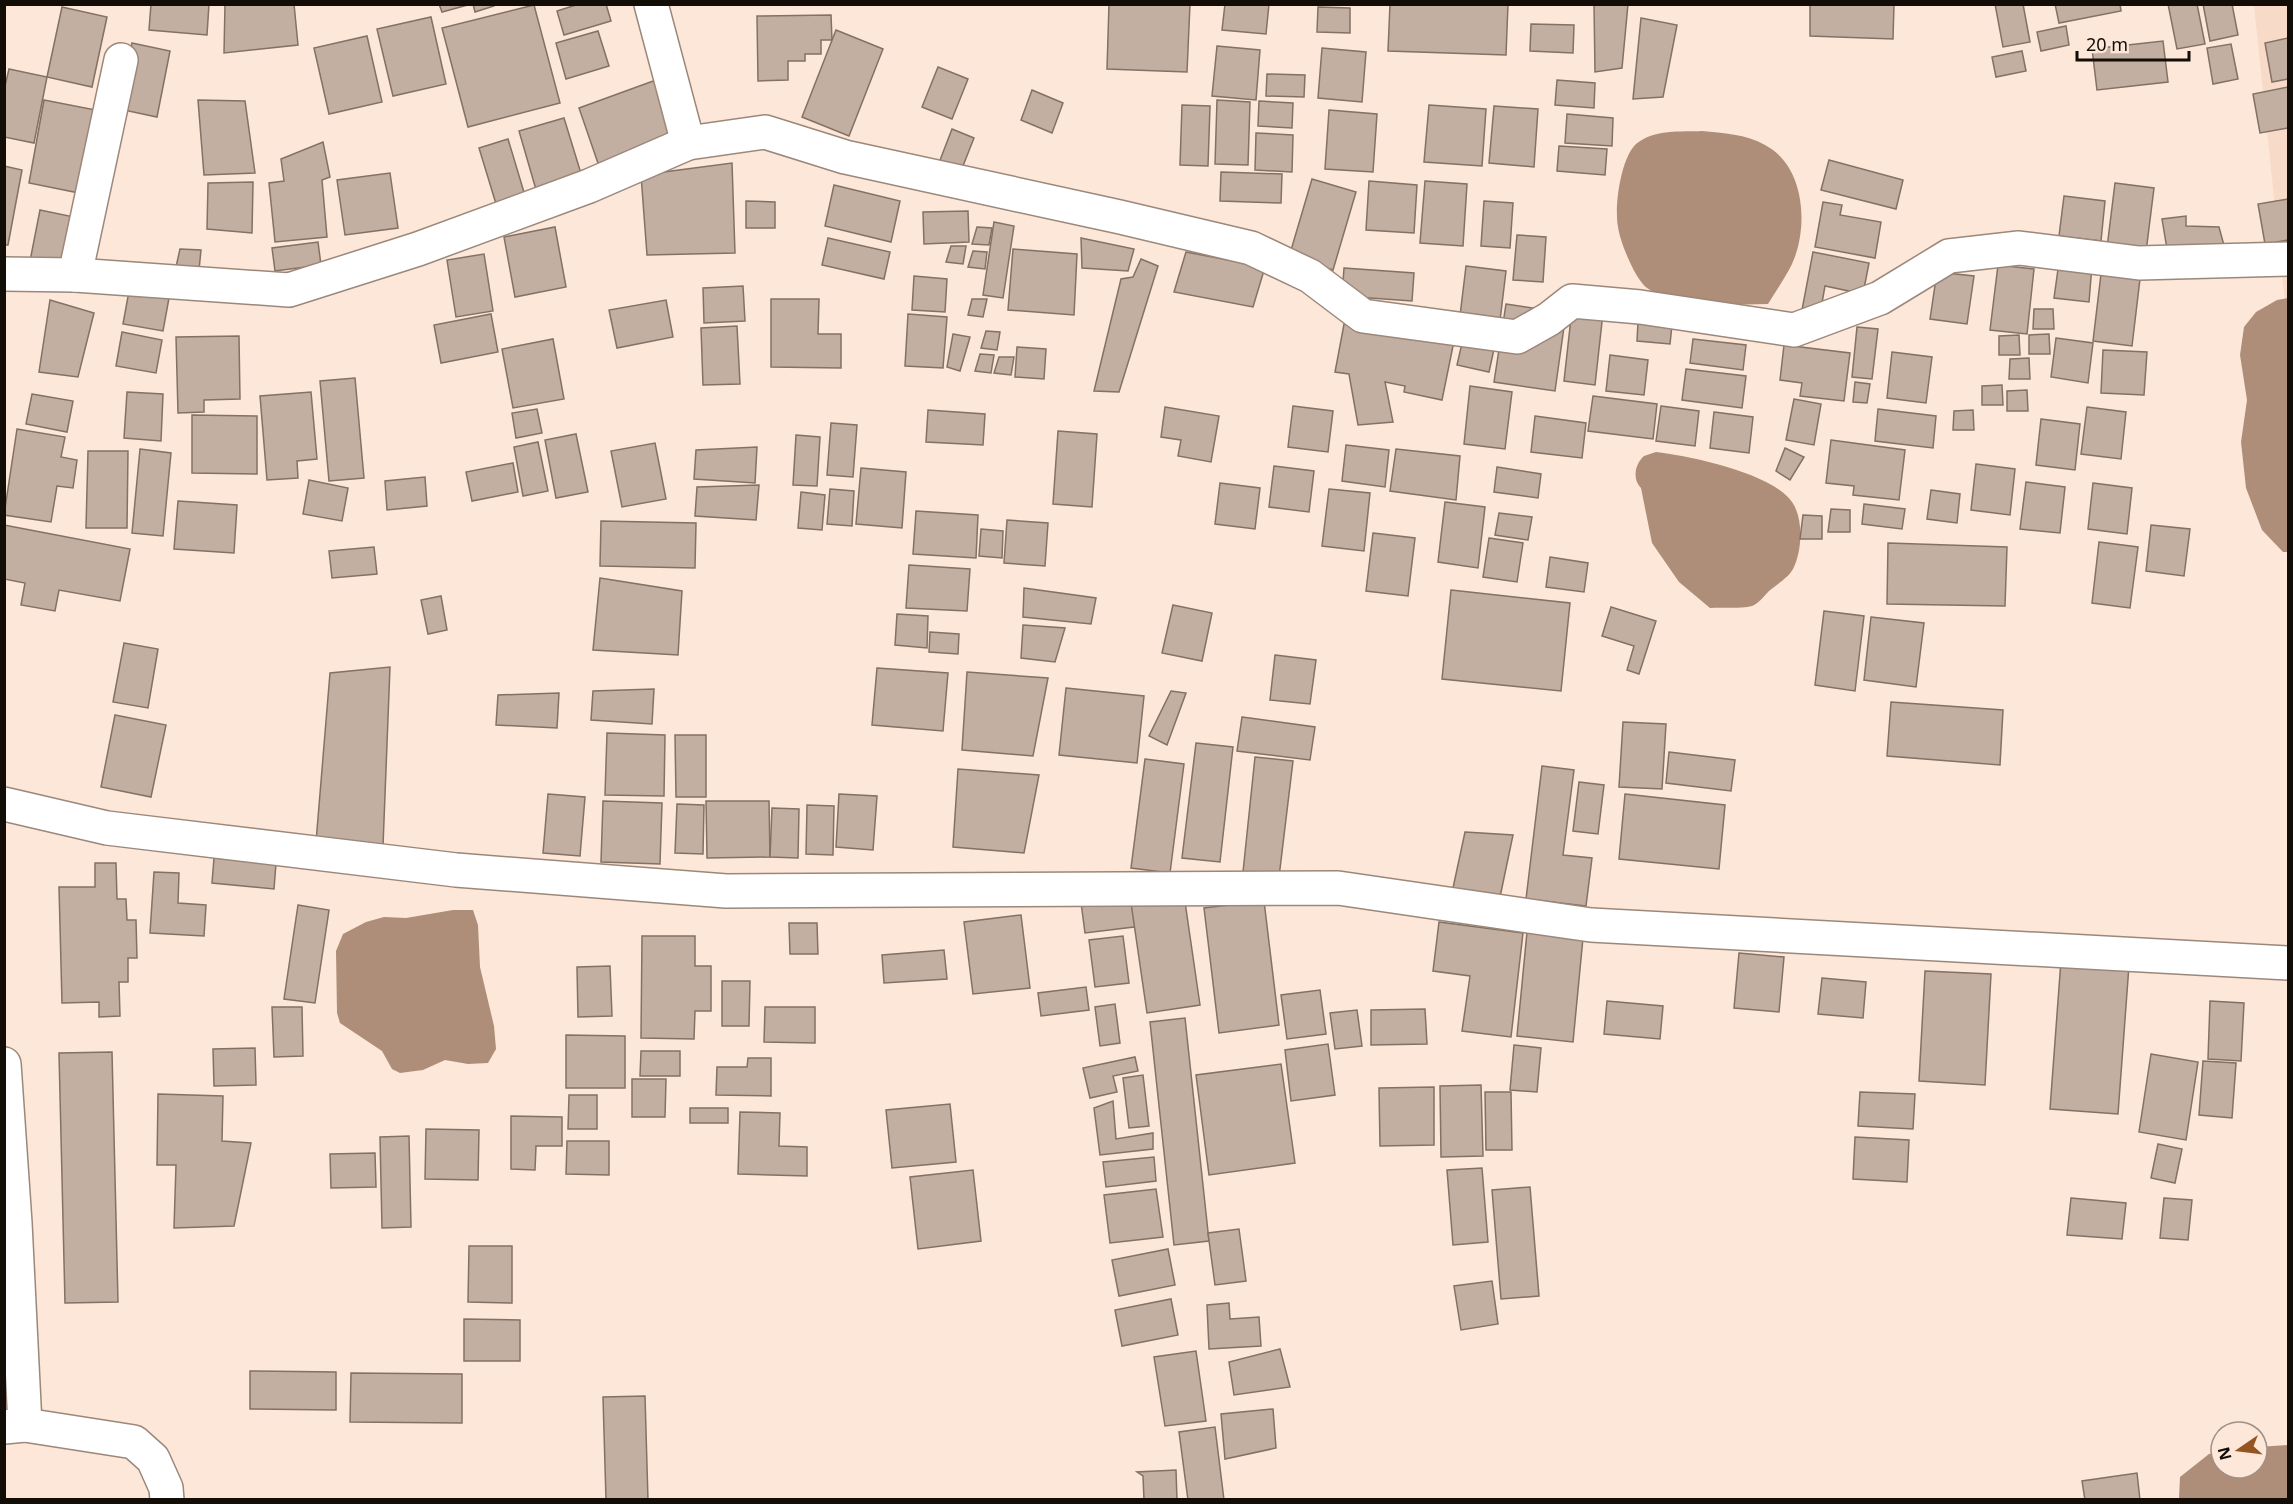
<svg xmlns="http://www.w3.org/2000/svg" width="2293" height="1504" viewBox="0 0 2293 1504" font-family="'Noto Sans',sans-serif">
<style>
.built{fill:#f7dac8}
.water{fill:#ae8e78}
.building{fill:#c3afa1;stroke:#837164;stroke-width:1.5}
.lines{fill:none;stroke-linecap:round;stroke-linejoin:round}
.minor-casing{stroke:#9b887b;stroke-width:36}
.minor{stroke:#fff;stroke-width:33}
</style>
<rect width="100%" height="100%" fill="#fce7d9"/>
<path class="built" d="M2254 5H2288V332Z"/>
<g class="water">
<path d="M1702 131C1723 133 1746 134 1765 145 1805 166 1809 227 1792 264 1785 278 1776 291 1768 304 1730 304 1680 311 1647 288 1635 279 1620 242 1618 227 1614 206 1621 158 1636 144 1654 129 1681 132 1702 131Z"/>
<path d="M2288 298V552H2283L2262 530 2246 488 2241 442 2247 400 2240 355 2244 327 2256 312 2277 300Z"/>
<path d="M1656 452C1690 456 1772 473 1792 502 1804 519 1802 552 1793 569 1788 578 1776 585 1769 591 1764 596 1758 604 1752 606 1740 609 1723 607 1710 608L1679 582 1652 543 1641 488C1632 479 1635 464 1644 456Z"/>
<path d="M453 910H473L478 925 480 967 494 1026 496 1049 488 1063 468 1064 445 1060 423 1070 400 1073 392 1069 382 1051 340 1023 337 1013 336 951 343 934 366 922 384 917 406 918Z"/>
<path d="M2288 1445V1499H2179L2180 1477 2209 1454 2221 1452V1468H2257V1447Z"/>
</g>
<g class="building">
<path d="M151 4H209L207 35 149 30Z"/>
<path d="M225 4H294L298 45 224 53Z"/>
<path d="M439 4H468V5L442 12Z"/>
<path d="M473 4H494V6L475 12Z"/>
<path d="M579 4H606L611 21 564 35 557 11Z"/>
<path d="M1109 4H1190L1187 72 1107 69Z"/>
<path d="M1225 4H1269L1266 34 1222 30Z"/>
<path d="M1390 4H1508L1506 55 1388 51Z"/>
<path d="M1594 4H1628L1622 68 1595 72Z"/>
<path d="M1810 4H1894L1893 39 1810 36Z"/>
<path d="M1995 4H2023L2030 42 2003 47Z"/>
<path d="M2055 4H2120L2121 11 2059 23Z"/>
<path d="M2168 4H2197L2205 44 2177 49Z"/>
<path d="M2203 4H2232L2238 35 2210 41Z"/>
<path d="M534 5 560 103 468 127 442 28Z"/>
<path d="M62 7 107 17 92 87 47 77Z"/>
<path d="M1318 7 1350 8V33L1317 32Z"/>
<path d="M831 15 832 40H821V54H805V61H788V80L758 81 757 16Z"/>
<path d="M431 17 446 84 393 96 377 29Z"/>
<path d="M1641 18 1677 25 1663 97 1633 99Z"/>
<path d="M1531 24 1574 25 1573 53 1530 51Z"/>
<path d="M2066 26 2069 45 2041 51 2037 32Z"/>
<path d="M836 30 883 49 849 136 802 117Z"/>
<path d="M598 31 609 66 566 79 556 43Z"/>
<path d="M367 36 382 102 329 114 314 48Z"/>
<path d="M2288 38V79L2272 82 2265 43Z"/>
<path d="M2163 41 2168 82 2097 90 2092 49Z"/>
<path d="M132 43 170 51 157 117 119 109Z"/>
<path d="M2231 44 2238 79 2213 84 2207 48Z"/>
<path d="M1217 46 1260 50 1256 100 1212 96Z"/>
<path d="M1322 48 1366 52 1362 102 1318 98Z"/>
<path d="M2022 51 2026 71 1996 77 1992 57Z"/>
<path d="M938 67 968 79 952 119 922 107Z"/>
<path d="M9 69 47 77 34 143 4 137V90Z"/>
<path d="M1267 74 1305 75 1304 97 1266 96Z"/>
<path d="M656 80 678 141 600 169 579 108Z"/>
<path d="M1557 80 1595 83 1594 108 1555 105Z"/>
<path d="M2288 87V128L2260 133 2253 94Z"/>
<path d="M1032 90 1063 103 1052 133 1021 120Z"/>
<path d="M44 100 106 112 89 195 29 183Z"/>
<path d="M198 100 245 101 255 173 204 175Z"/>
<path d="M1217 100 1250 102 1248 165 1215 164Z"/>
<path d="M1259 101 1293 103 1292 128 1258 126Z"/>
<path d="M1182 105 1210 106 1208 166 1180 165Z"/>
<path d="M1429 105 1486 109 1482 166 1424 162Z"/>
<path d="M1494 106 1538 109 1534 167 1489 163Z"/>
<path d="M1329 110 1377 114 1373 172 1325 169Z"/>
<path d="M1567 114 1613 118 1612 146 1565 143Z"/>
<path d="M564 118 583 180 537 193 519 131Z"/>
<path d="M952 129 974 138 959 176 937 168Z"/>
<path d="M1256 133 1293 135 1292 172 1255 170Z"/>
<path d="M508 139 526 199 497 207 479 148Z"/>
<path d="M323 142 330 177 322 180 327 237 275 242 269 183 284 181 281 159Z"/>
<path d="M1559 146 1607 149 1605 175 1557 171Z"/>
<path d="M1829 160 1903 180 1896 209 1821 190Z"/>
<path d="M732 163 735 253 647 255 641 175Z"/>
<path d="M4 166 22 170 8 245H4Z"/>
<path d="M1221 172 1282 174 1281 203 1220 201Z"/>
<path d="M390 173 398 228 345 235 337 180Z"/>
<path d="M1312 179 1356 192 1333 270 1289 257Z"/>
<path d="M1369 181 1417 185 1414 233 1366 230Z"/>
<path d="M1425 181 1467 184 1463 246 1420 243Z"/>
<path d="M253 182 252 233 207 229 208 183Z"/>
<path d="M2115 183 2154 188 2145 260 2106 256Z"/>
<path d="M834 185 900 201 891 242 825 226Z"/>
<path d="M2064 196 2105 201 2101 241 2059 236Z"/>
<path d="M2288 199V240L2265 244 2258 204Z"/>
<path d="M746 201 775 202V228H746Z"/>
<path d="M1484 201 1513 203 1510 248 1481 246Z"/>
<path d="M1823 202 1842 205 1840 215 1881 222 1875 258 1815 247Z"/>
<path d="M40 210 74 217 64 268 30 261Z"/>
<path d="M968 211 969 242 924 244 923 212Z"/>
<path d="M2186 216V226L2219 227 2225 249 2168 255 2162 219Z"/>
<path d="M994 222 1014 226 1003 298 983 295Z"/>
<path d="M555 227 566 287 515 297 504 237Z"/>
<path d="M977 227 992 228 989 245 972 244Z"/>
<path d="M1517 235 1546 237 1543 282 1513 280Z"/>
<path d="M828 238 890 252 884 279 822 265Z"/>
<path d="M1081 238 1134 249 1128 271 1082 268Z"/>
<path d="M318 242 321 265 275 271 272 248Z"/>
<path d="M951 246H966L963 264 946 262Z"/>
<path d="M180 249 201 250 198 280 174 276Z"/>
<path d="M1013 249 1077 254 1074 315 1008 310Z"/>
<path d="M973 251 987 252 985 269 968 267Z"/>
<path d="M1186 252 1265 267 1253 307 1174 292Z"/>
<path d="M1813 252 1869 263 1863 294 1825 286 1820 314 1802 310Z"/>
<path d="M484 254 493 311 456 317 447 260Z"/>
<path d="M1141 259 1158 266 1119 392 1094 391 1121 279 1133 277Z"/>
<path d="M2059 262 2092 265 2089 302 2054 298Z"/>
<path d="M1998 265 2034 269 2027 334 1990 330Z"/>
<path d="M1466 266 1506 271 1499 329 1459 324Z"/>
<path d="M1344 268 1414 273 1412 301 1342 296Z"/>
<path d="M1937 272 1974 276 1967 324 1930 319Z"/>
<path d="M2101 274 2140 279 2132 346 2093 341Z"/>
<path d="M914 276 947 279 945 312 912 310Z"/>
<path d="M743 286 745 321 704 323 703 288Z"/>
<path d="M129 291 169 298 163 331 123 324Z"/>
<path d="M771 299H819L818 334H841V368L771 367Z"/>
<path d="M972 299H987L983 317 968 315Z"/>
<path d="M50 300 94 313 78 377 39 372Z"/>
<path d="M666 300 673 337 617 348 609 310Z"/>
<path d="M1506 304 1566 313 1555 391 1494 382Z"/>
<path d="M1572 309 1603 313 1595 385 1564 381Z"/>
<path d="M2034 309H2053L2054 329H2033Z"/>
<path d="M491 314 498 352 441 363 434 325Z"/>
<path d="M908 314 947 317 943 368 905 366Z"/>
<path d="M1345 319 1454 341 1442 400 1404 392 1405 386 1385 382 1393 422 1358 425 1349 374 1335 372Z"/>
<path d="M1638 322 1672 325 1670 344 1637 341Z"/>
<path d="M737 326 740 384 703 385 701 328Z"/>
<path d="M1857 327 1878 329 1872 379 1852 377Z"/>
<path d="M986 331 1000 332 997 350 981 348Z"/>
<path d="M122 332 162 340 156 373 116 366Z"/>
<path d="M953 334 970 337 960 371 947 367Z"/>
<path d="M2049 334 2050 354H2029V335Z"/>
<path d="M2019 335 2020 355H1999V336Z"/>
<path d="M239 336 240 399 204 400V412L178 413 176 337Z"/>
<path d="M2056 338 2093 343 2088 383 2051 377Z"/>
<path d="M553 339 564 399 513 408 502 349Z"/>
<path d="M1693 339 1746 345 1743 370 1690 363Z"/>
<path d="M1462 343 1494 349 1489 372 1457 365Z"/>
<path d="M1784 345 1850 353 1844 401 1800 396 1802 383 1780 380Z"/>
<path d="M1017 347 1046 349 1044 379 1015 377Z"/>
<path d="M2103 350 2147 352 2144 395 2101 393Z"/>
<path d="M1892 352 1932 357 1926 403 1887 398Z"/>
<path d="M980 354 994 355 991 373 975 371Z"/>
<path d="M1610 355 1648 360 1644 395 1606 391Z"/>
<path d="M999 357H1014L1011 375 994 373Z"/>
<path d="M2029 358 2030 379H2009L2010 359Z"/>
<path d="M1686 369 1746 376 1742 408 1682 400Z"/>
<path d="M355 378 364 478 329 481 320 381Z"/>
<path d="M1855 382 1870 384 1867 403 1853 402Z"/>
<path d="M2002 385 2003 405H1982V386Z"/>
<path d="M1470 386 1512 392 1505 449 1464 444Z"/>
<path d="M2027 390 2028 411H2007V391Z"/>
<path d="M127 392 163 394 161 441 124 438Z"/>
<path d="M311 392 317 459 297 461 298 478 267 480 260 396Z"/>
<path d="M32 394 73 401 67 432 26 424Z"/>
<path d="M1593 396 1657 404 1653 439 1588 431Z"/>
<path d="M1794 399 1821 404 1814 445 1786 440Z"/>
<path d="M1293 406 1333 411 1328 452 1288 447Z"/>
<path d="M1661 406 1699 411 1695 446 1656 441Z"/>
<path d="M1165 407 1219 416 1211 462 1178 456 1181 440 1161 437Z"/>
<path d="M2087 407 2126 412 2121 459 2081 454Z"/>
<path d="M537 409 542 433 516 438 512 413Z"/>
<path d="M1878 409 1936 416 1933 448 1875 441Z"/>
<path d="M928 410 985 414 983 445 926 442Z"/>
<path d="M1973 410 1974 430H1953L1954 411Z"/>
<path d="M1714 412 1753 417 1749 453 1710 448Z"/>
<path d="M192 415 257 416V474L192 473Z"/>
<path d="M1535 416 1586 423 1582 458 1531 452Z"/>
<path d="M2041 419 2080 424 2075 470 2036 465Z"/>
<path d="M831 423 857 425 853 477 827 475Z"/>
<path d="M17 429 65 437 61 457 77 460 73 488 57 486 51 522 4 515Z"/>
<path d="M1058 431 1097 434 1092 507 1053 504Z"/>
<path d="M576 434 588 492 556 498 545 440Z"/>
<path d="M796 435 820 437 817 486 793 485Z"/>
<path d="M1831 440 1905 450 1899 500 1853 495 1854 486 1826 483Z"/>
<path d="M538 442 548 491 523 496 514 447Z"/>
<path d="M655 443 666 499 622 507 611 451Z"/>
<path d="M1346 445 1389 450 1385 487 1342 481Z"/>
<path d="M757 447 755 483 694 479 696 450Z"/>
<path d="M1785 448 1804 457 1790 480 1776 471Z"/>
<path d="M140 449 171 453 163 536 132 533Z"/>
<path d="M1396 449 1460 456 1456 500 1390 491Z"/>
<path d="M88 451H128L127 528H86Z"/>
<path d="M513 463 518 492 472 501 466 472Z"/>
<path d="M1976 464 2015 469 2010 515 1971 510Z"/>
<path d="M1274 466 1314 471 1309 512 1269 507Z"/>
<path d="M1497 467 1541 474 1538 498 1494 492Z"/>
<path d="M861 468 906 472 902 528 856 524Z"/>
<path d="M425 477 427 506 387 510 385 481Z"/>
<path d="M309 480 348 488 342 521 303 514Z"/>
<path d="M2026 482 2065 487 2060 533 2020 529Z"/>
<path d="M1220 483 1260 488 1255 529 1215 524Z"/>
<path d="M2093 483 2132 488 2127 534 2088 529Z"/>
<path d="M759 485 756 520 695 516 697 487Z"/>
<path d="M830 489 854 491 852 526 827 524Z"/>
<path d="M1329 489 1370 493 1364 551 1322 546Z"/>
<path d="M1931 490 1960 494 1957 523 1927 519Z"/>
<path d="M801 492 825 495 822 530 798 528Z"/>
<path d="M178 501 237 505 234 553 174 549Z"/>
<path d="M1445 502 1485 507 1478 568 1438 562Z"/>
<path d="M1864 504 1905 509 1902 529 1862 524Z"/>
<path d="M1831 509 1850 510V532H1828Z"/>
<path d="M916 511 978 515 976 558 913 554Z"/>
<path d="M1499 513 1532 517 1528 540 1495 535Z"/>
<path d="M1803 515 1822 516V539H1800Z"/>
<path d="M1007 520 1048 523 1045 566 1004 563Z"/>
<path d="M601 521 696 523 695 568 600 566Z"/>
<path d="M4 525 130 549 120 601 59 590 55 611 21 605 25 583 4 579Z"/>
<path d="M2151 525 2190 529 2184 576 2146 571Z"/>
<path d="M981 529 1003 531 1002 558 979 556Z"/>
<path d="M1373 533 1415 538 1408 596 1366 591Z"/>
<path d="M1489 538 1523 543 1517 582 1483 577Z"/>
<path d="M2099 542 2138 547 2130 608 2092 603Z"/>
<path d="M1888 543 2007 547 2005 606 1887 604Z"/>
<path d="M374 547 377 574 332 578 329 551Z"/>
<path d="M1550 557 1588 563 1584 592 1546 587Z"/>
<path d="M909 565 970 569 967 611 906 608Z"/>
<path d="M600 578 682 591 678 655 593 650Z"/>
<path d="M1024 588 1096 598 1091 624 1023 617Z"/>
<path d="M1451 590 1570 603 1561 691 1442 679Z"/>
<path d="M441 596 447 630 428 634 421 600Z"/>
<path d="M1173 605 1212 613 1202 661 1162 653Z"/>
<path d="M1611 607 1656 621 1639 674 1627 670 1634 646 1602 636Z"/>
<path d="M1824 611 1864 616 1855 691 1815 685Z"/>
<path d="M897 614 928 616 927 648 895 645Z"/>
<path d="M1871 617 1924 623 1916 687 1864 680Z"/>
<path d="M1023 625 1065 628 1055 662 1021 658Z"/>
<path d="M930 632 959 634 958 654 929 652Z"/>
<path d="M124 643 158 649 148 708 113 702Z"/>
<path d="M1275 655 1316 660 1310 704 1270 700Z"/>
<path d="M390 667 383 846 316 842 330 673Z"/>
<path d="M877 668 948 673 943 731 872 725Z"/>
<path d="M967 672 1048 678 1033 756 962 750Z"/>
<path d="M1066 688 1144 696 1137 763 1059 755Z"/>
<path d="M654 689 652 724 591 720 593 691Z"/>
<path d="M1171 691 1186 693 1167 745 1149 736Z"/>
<path d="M559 693 557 728 496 725 498 695Z"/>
<path d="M1891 702 2003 710 2000 765 1887 756Z"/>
<path d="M115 715 166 725 151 797 101 787Z"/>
<path d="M1242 717 1315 727 1310 760 1237 751Z"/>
<path d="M1623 722 1666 724 1662 789 1619 787Z"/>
<path d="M607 733 665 735 664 796 605 795Z"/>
<path d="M675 735H706V797H676Z"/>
<path d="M1196 743 1233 747 1220 862 1182 858Z"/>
<path d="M1669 752 1735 760 1731 791 1666 783Z"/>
<path d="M1255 757 1293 761 1279 877 1243 872Z"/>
<path d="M1145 759 1184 764 1170 873 1131 868Z"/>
<path d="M1542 766 1574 770 1563 855 1592 858 1586 906 1526 899Z"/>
<path d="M958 769 1039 775 1024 853 953 847Z"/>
<path d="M1579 782 1604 785 1598 834 1573 831Z"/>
<path d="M548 794 585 797 580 856 543 853Z"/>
<path d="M839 794 877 796 873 850 836 847Z"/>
<path d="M1625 794 1725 805 1719 869 1619 859Z"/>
<path d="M603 801 662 803 660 864 601 862Z"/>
<path d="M706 801H769L770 857 707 858Z"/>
<path d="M677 804 704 805 703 854 675 853Z"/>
<path d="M807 805 834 806 833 855 806 854Z"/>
<path d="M772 808 799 809 798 858 770 857Z"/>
<path d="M1465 832 1513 835 1500 897 1453 888Z"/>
<path d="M214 858 276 863 274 889 212 883Z"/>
<path d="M95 863H116L117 899H126L127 920H136L137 958H128V982H119L120 1016 99 1017V1002L62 1003 59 887H95Z"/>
<path d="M154 872 179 873 178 903 206 905 204 936 150 933Z"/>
<path d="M1136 887 1142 926 1085 933 1080 895Z"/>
<path d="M1184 895 1200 1005 1147 1013 1131 903Z"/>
<path d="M1264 901 1279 1025 1219 1033 1204 908Z"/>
<path d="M298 905 329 910 315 1003 284 999Z"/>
<path d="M1021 915 1030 988 973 994 964 922Z"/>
<path d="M1439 922 1523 933 1511 1037 1462 1031 1470 976 1433 971Z"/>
<path d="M789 923H817L818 954H790Z"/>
<path d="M1527 932 1583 938 1573 1042 1517 1036Z"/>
<path d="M642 936H695V966H711V1011H695L694 1039 641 1038Z"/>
<path d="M1123 936 1129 983 1095 987 1089 940Z"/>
<path d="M2062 947 2130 952 2118 1114 2050 1109Z"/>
<path d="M944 950 947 979 884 983 882 955Z"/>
<path d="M1739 953 1784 957 1779 1012 1734 1008Z"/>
<path d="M610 966 612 1016 578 1017 577 967Z"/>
<path d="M1925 971 1991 974 1985 1085 1919 1081Z"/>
<path d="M1822 978 1866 982 1863 1018 1818 1014Z"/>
<path d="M722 981H750L749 1026H722Z"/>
<path d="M1086 987 1089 1010 1041 1016 1038 993Z"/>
<path d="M1320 990 1326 1034 1287 1039 1281 995Z"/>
<path d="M1607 1001 1663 1006 1660 1039 1604 1034Z"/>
<path d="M2210 1001 2244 1003 2241 1061 2208 1059Z"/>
<path d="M1115 1004 1120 1043 1100 1046 1095 1007Z"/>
<path d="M272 1007H302L303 1056 274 1057Z"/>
<path d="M765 1007H815V1043L764 1042Z"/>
<path d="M1425 1009 1427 1044 1371 1045V1010Z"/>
<path d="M1357 1010 1362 1046 1335 1049 1330 1013Z"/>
<path d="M1185 1018 1209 1241 1174 1245 1150 1022Z"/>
<path d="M566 1035 625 1036V1088H566Z"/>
<path d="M1328 1044 1335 1095 1291 1101 1285 1050Z"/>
<path d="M1514 1045 1541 1048 1537 1092 1510 1090Z"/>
<path d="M255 1048 256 1085 214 1086 213 1049Z"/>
<path d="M641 1051H680V1076H640Z"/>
<path d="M112 1052 118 1302 65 1303 59 1053Z"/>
<path d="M2151 1054 2198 1062 2186 1140 2139 1132Z"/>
<path d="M1135 1057 1138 1071 1113 1076 1117 1092 1090 1098 1083 1068Z"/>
<path d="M748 1058H771V1096L716 1095 717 1067H747Z"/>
<path d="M2203 1061 2236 1063 2232 1118 2199 1115Z"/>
<path d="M1281 1064 1295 1163 1209 1175 1196 1075Z"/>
<path d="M1143 1075 1149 1126 1129 1128 1123 1078Z"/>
<path d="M632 1079H666L665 1117H632Z"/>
<path d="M1481 1085 1483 1156 1441 1157 1440 1086Z"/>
<path d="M1434 1087V1145L1380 1146 1379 1088Z"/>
<path d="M1485 1092H1511L1512 1150H1486Z"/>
<path d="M1860 1092 1915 1094 1913 1129 1858 1126Z"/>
<path d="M158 1094 223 1096 222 1141 251 1143 234 1226 174 1228 176 1165H157Z"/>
<path d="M569 1095H597V1129H568Z"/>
<path d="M1113 1101 1116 1139 1153 1133V1149L1100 1155 1094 1108Z"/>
<path d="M950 1104 956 1162 892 1168 886 1110Z"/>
<rect x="690" y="1108" width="38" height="15"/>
<path d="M740 1112 780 1113 779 1146 807 1147V1176L738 1174Z"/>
<path d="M511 1116 562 1117V1146H536L535 1170 511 1169Z"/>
<path d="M426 1129 479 1130 478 1180 425 1179Z"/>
<path d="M409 1136 411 1227 382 1228 380 1137Z"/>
<path d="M1855 1137 1909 1140 1907 1182 1853 1179Z"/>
<path d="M567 1141H609V1175L566 1174Z"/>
<path d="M2158 1144 2182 1149 2175 1183 2151 1178Z"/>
<path d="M375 1153 376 1187 331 1188 330 1154Z"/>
<path d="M1154 1157 1156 1181 1106 1187 1103 1162Z"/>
<path d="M1482 1168 1488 1242 1453 1245 1447 1170Z"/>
<path d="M973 1170 981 1241 918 1249 910 1177Z"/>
<path d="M1530 1187 1539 1296 1501 1299 1492 1190Z"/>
<path d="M1156 1189 1163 1237 1110 1243 1104 1195Z"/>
<path d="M2071 1198 2126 1203 2122 1239 2067 1235Z"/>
<path d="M2164 1198 2192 1200 2188 1240 2160 1238Z"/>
<path d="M1239 1229 1246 1281 1215 1285 1208 1233Z"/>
<path d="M469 1246H512V1303L468 1302Z"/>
<path d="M1168 1249 1175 1285 1119 1296 1112 1260Z"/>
<path d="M1492 1281 1498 1324 1461 1330 1454 1286Z"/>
<path d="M1171 1299 1178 1335 1122 1346 1115 1310Z"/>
<path d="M1229 1303 1230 1319 1259 1317 1261 1346 1209 1349 1207 1305Z"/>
<path d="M464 1319 520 1320V1361H464Z"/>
<path d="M1280 1349 1290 1387 1234 1395 1229 1362Z"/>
<path d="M1196 1351 1206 1421 1165 1426 1154 1357Z"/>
<path d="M250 1371 336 1372V1410L250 1409Z"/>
<path d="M351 1373 462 1374V1423L350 1422Z"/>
<path d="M645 1396 648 1500H606L603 1397Z"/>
<path d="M1273 1409 1276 1448 1225 1459 1221 1414Z"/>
<path d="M1215 1427 1224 1500H1188L1179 1432Z"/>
<path d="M1176 1470 1177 1500H1144L1143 1476 1137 1472Z"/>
<path d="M2137 1473 2140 1500H2085L2082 1481Z"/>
</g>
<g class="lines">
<g class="minor-casing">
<g id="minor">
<path d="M651 4 688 143"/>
<path d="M4 274 75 275 289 290 418 249 589 186 688 143 765 132 845 157 1120 217 1251 248 1310 276 1363 316 1517 337 1549 319 1572 301 1640 307 1794 330 1880 298 1949 256 2019 248 2139 263 2288 259"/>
<path d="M75 275 121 60"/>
<path d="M4 804 107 828 456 870 726 891 1338 888 1591 925 2288 963"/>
<path d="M4 1064 15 1223 25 1425"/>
<path d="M4 1427 25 1425 134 1442 153 1459 166 1488 167 1500"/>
</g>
</g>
<use href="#minor" class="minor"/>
</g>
<rect width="2293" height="1504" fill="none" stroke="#130d08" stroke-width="12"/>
<g transform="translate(2239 1450) rotate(256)"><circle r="28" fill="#fce7d9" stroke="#9f9085" stroke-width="1.5"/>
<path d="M0-4.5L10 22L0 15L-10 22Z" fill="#965520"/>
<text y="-9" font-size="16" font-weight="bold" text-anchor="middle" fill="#130d08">N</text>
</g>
<path d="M2077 51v9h112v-9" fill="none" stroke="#130d08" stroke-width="3"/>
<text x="2086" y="51" font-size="18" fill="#130d08" stroke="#fce7d9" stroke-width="4.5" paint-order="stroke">20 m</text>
</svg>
